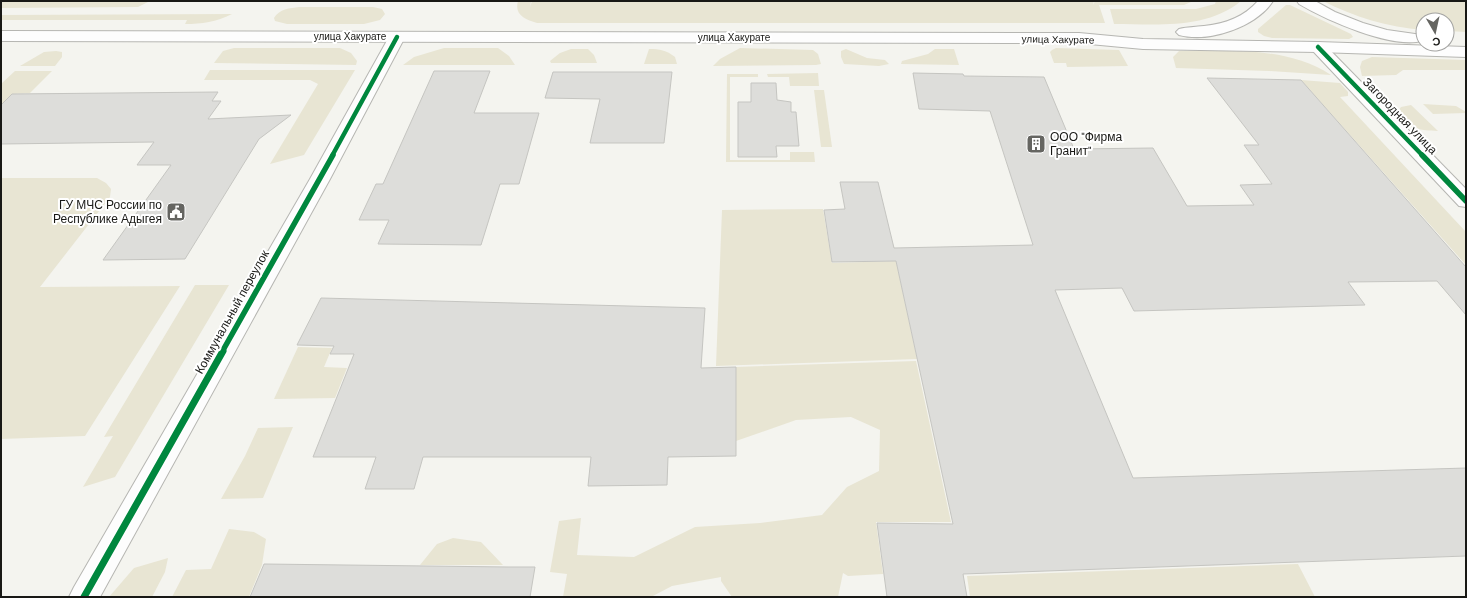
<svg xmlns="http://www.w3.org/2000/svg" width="1467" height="598" viewBox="0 0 1467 598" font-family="'DM Sans',sans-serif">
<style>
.green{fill:#e8e5d3}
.building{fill:#ddddda;stroke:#c5c5c1}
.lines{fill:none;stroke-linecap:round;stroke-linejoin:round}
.minor-casing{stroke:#b6b6b2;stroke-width:2}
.major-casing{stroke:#b6b6b2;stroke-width:2}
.minor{fill:#fdfdfd;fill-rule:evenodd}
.major{fill:#fdfdfd;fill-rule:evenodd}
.cycleway-far2-casing{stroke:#fff;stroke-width:6}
.cycleway-far1-casing{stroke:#fff;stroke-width:8}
.cycleway-casing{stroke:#fff;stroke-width:10}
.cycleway-far2{stroke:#00873e;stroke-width:4.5}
.cycleway-far1{stroke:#00873e;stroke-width:5.5}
.cycleway{stroke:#00873e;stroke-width:7}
.labels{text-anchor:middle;stroke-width:4;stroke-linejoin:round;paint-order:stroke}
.far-street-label{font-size:10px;fill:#181815;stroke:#fff}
.street-label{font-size:12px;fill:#181815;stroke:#fff}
.poi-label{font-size:12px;fill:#181815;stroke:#fff;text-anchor:start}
</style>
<rect width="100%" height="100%" fill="#f4f4ef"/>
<g class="green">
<path d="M1 1H150L138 7 1 8Z"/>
<path d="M518 1H531L530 7 532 1H1094L1093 5 1095 1 1191 2 1184 5H1099L1105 23H537C525 19 514 15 518 1Z"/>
<path d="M1216 1H1241C1206 30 1156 24 1114 24L1110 9H1196L1215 4Z"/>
<path d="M1323 1H1466V32L1447 31V20H1423V30C1388 27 1354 17 1323 1Z"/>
<path d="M1286 5H1290L1351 34 1353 37 1349 39 1272 38 1264 36 1258 32V29Z"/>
<path d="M299 7H373L382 9 385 14 380 20 364 24H287L275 21 274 18C279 9 290 8 299 7Z"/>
<path d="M232 14C216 22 202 24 185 24L187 20H1V15Z"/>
<path d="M234 48H340L351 53 357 61 356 65 214 63 223 51Z"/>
<path d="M444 48H498L509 56 515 65H403L414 57Z"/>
<path d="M740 48 813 50 818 54 821 64 816 65 713 66 720 59Z"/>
<path d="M1056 48 1119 50 1128 66 1067 67 1066 63H1054L1050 52 1052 50Z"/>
<path d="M571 49H588L594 55 597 63H551L550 61 560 53Z"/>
<path d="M649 49C660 49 666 50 675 57L677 64H644Z"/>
<path d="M846 49 867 58 885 60 889 64 879 66 844 64 841 57V51Z"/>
<path d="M935 49H954L959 65 901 64 902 61 928 54Z"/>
<path d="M56 51 62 52V57L55 66H20L44 52Z"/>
<path d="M1179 51C1230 51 1286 46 1331 75L1269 71 1176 68 1173 57Z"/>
<path d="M1372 57 1466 60V70H1403L1396 75 1362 76 1360 67 1362 61Z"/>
<path d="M210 70H355L304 155 270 164 318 84 310 80H204Z"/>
<path d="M15 71H52L30 93 12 94 1 105V84Z"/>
<path d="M818 73 819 86H790L789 77H768L767 74Z"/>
<path d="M727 74H758V77H730V160H790V152H814L815 162H726Z"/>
<path d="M1301 80 1340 83 1348 92V96L1340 97 1466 232V265Z"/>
<path d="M814 90H824L832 147H821Z"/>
<path d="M1423 104 1456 106 1466 112V113L1433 114Z"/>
<path d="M1411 105 1438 131C1421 130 1404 130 1397 113L1401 107Z"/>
<path d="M1 178H97L106 183 111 189 110 197 40 287 180 286 85 436 1 439Z"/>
<path d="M823 209 832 263 896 261 917 359 716 366 722 210Z"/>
<path d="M195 285H229L115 477 83 487 113 436 104 437Z"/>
<path d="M298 347 332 348 324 367 347 368 335 398 274 399Z"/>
<path d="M916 361 951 522H876L883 574 848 576 843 573 838 597H732L721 581V577L672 586 651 597H563L567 574 550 572 559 521 581 518 577 555 634 557 695 527 760 523 822 515 847 487 879 471 880 430 851 417 796 420 736 441 735 367Z"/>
<path d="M293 427 263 498 221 499 245 456 258 428Z"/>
<path d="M229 529 254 532 266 539 262 565 249 597H172L186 570 211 569Z"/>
<path d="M453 538 481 542 503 565H420L437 544Z"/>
<path d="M168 558 165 572 152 597H109L134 568Z"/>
<path d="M1298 564 1315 597H970L967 576Z"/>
</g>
<g class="building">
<path d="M434 71H490L474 113H539L519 184H500L481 245 378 244 389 220H359L376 184H383Z"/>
<path d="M553 72H672L664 143H590L600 99 545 98Z"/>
<path d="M913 73 963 74 964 76 1044 77 1074 149 1153 148 1187 206 1254 205 1240 185 1272 184 1244 145H1259L1207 78 1301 80 1466 267V315L1437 281 1348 282 1365 305 1134 311 1122 288 1055 290 1133 478 1466 468V556L963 574 967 597H887L877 523 953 524 896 261 832 262 824 210 845 209 840 182H878L894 248 1033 245 990 111 919 109Z"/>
<path d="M751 83H776L777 100 791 102V112H796L799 146H776L777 157H738V102H751Z"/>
<path d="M218 92 212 101H221L208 119 291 115 259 139 185 259 103 260 171 165H137L154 142 1 144V105L12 94Z"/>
<path d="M321 298 705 308 701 368 736 367V456L668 457 667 485 588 486 591 457H423L414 489H365L376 457H313L354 354H330L334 346 297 345Z"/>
<path d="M264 564 508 567H535L530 597H250Z"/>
</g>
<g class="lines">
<g class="minor-casing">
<g id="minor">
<path d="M397 32 403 34 405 37 330 179 100 597H69L74 587 310 179 389 37 391 34Z"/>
<path d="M1318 42 1324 44 1466 189V207L1459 206 1312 50 1310 47 1312 44Z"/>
</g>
</g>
<g class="major-casing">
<g id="major">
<path d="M1258 1H1273C1256 27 1209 43 1179 35L1176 32 1179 29C1187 27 1196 27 1204 26 1225 24 1244 17 1258 1Z"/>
<path d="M1297 1H1315L1335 12 1363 23 1387 30 1422 35 1423 39 1422 41C1391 49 1326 20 1299 4Z"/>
<path d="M1 31 1079 33 1143 39 1318 42 1466 47V57L1318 52 1143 49 1079 43 1 41Z"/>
</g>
</g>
<use href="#minor" class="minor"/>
<use href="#major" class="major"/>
<g class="cycleway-far2-casing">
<g id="cycleway-far2">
<path d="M1318 47 1423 156"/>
<path d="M332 156 397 37"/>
</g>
</g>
<g class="cycleway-far1-casing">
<g id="cycleway-far1">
<path d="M1422 155 1466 201"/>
<path d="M222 352 333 155"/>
</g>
</g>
<g class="cycleway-casing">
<path id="cycleway" d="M84 597 223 351"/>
</g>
<use href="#cycleway-far2" class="cycleway-far2"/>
<use href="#cycleway-far1" class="cycleway-far1"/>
<use href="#cycleway" class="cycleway"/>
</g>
<defs>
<g id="building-square" transform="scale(1)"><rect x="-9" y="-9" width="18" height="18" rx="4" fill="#656561" stroke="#fff"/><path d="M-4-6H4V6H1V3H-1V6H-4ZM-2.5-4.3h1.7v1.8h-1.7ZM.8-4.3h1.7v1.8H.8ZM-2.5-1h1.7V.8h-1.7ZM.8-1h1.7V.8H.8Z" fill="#fff"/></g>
<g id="civic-square" transform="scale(1)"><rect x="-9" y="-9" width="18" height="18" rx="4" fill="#656561" stroke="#fff"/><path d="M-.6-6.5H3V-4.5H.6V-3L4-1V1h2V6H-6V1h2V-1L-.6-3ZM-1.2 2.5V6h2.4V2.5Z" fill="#fff"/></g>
</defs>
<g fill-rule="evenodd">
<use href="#building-square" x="1036" y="144"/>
<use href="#civic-square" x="176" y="212"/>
</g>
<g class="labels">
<g class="far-street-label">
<text x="350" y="40">улица Хакурате</text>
<text x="734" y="41">улица Хакурате</text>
<text transform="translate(1058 39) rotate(1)" y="4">улица Хакурате</text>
</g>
<g class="street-label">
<text transform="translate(1400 116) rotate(46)" y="4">Загородная улица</text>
<text transform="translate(232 312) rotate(-61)" y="4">Коммунальный переулок</text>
</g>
<g class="poi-label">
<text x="1050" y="141">ООО "Фирма<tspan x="1050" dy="14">Гранит"</tspan></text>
<text x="162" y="209" text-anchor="end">ГУ МЧС России по<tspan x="162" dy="14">Республике Адыгея</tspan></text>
</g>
</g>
<rect width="1467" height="598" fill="none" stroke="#181815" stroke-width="4"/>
<g transform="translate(1435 32) rotate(171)"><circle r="19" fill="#ffffff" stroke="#a3a3a1"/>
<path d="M0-3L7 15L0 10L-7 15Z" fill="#656561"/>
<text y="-6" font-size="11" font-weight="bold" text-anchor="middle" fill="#181815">С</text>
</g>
</svg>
